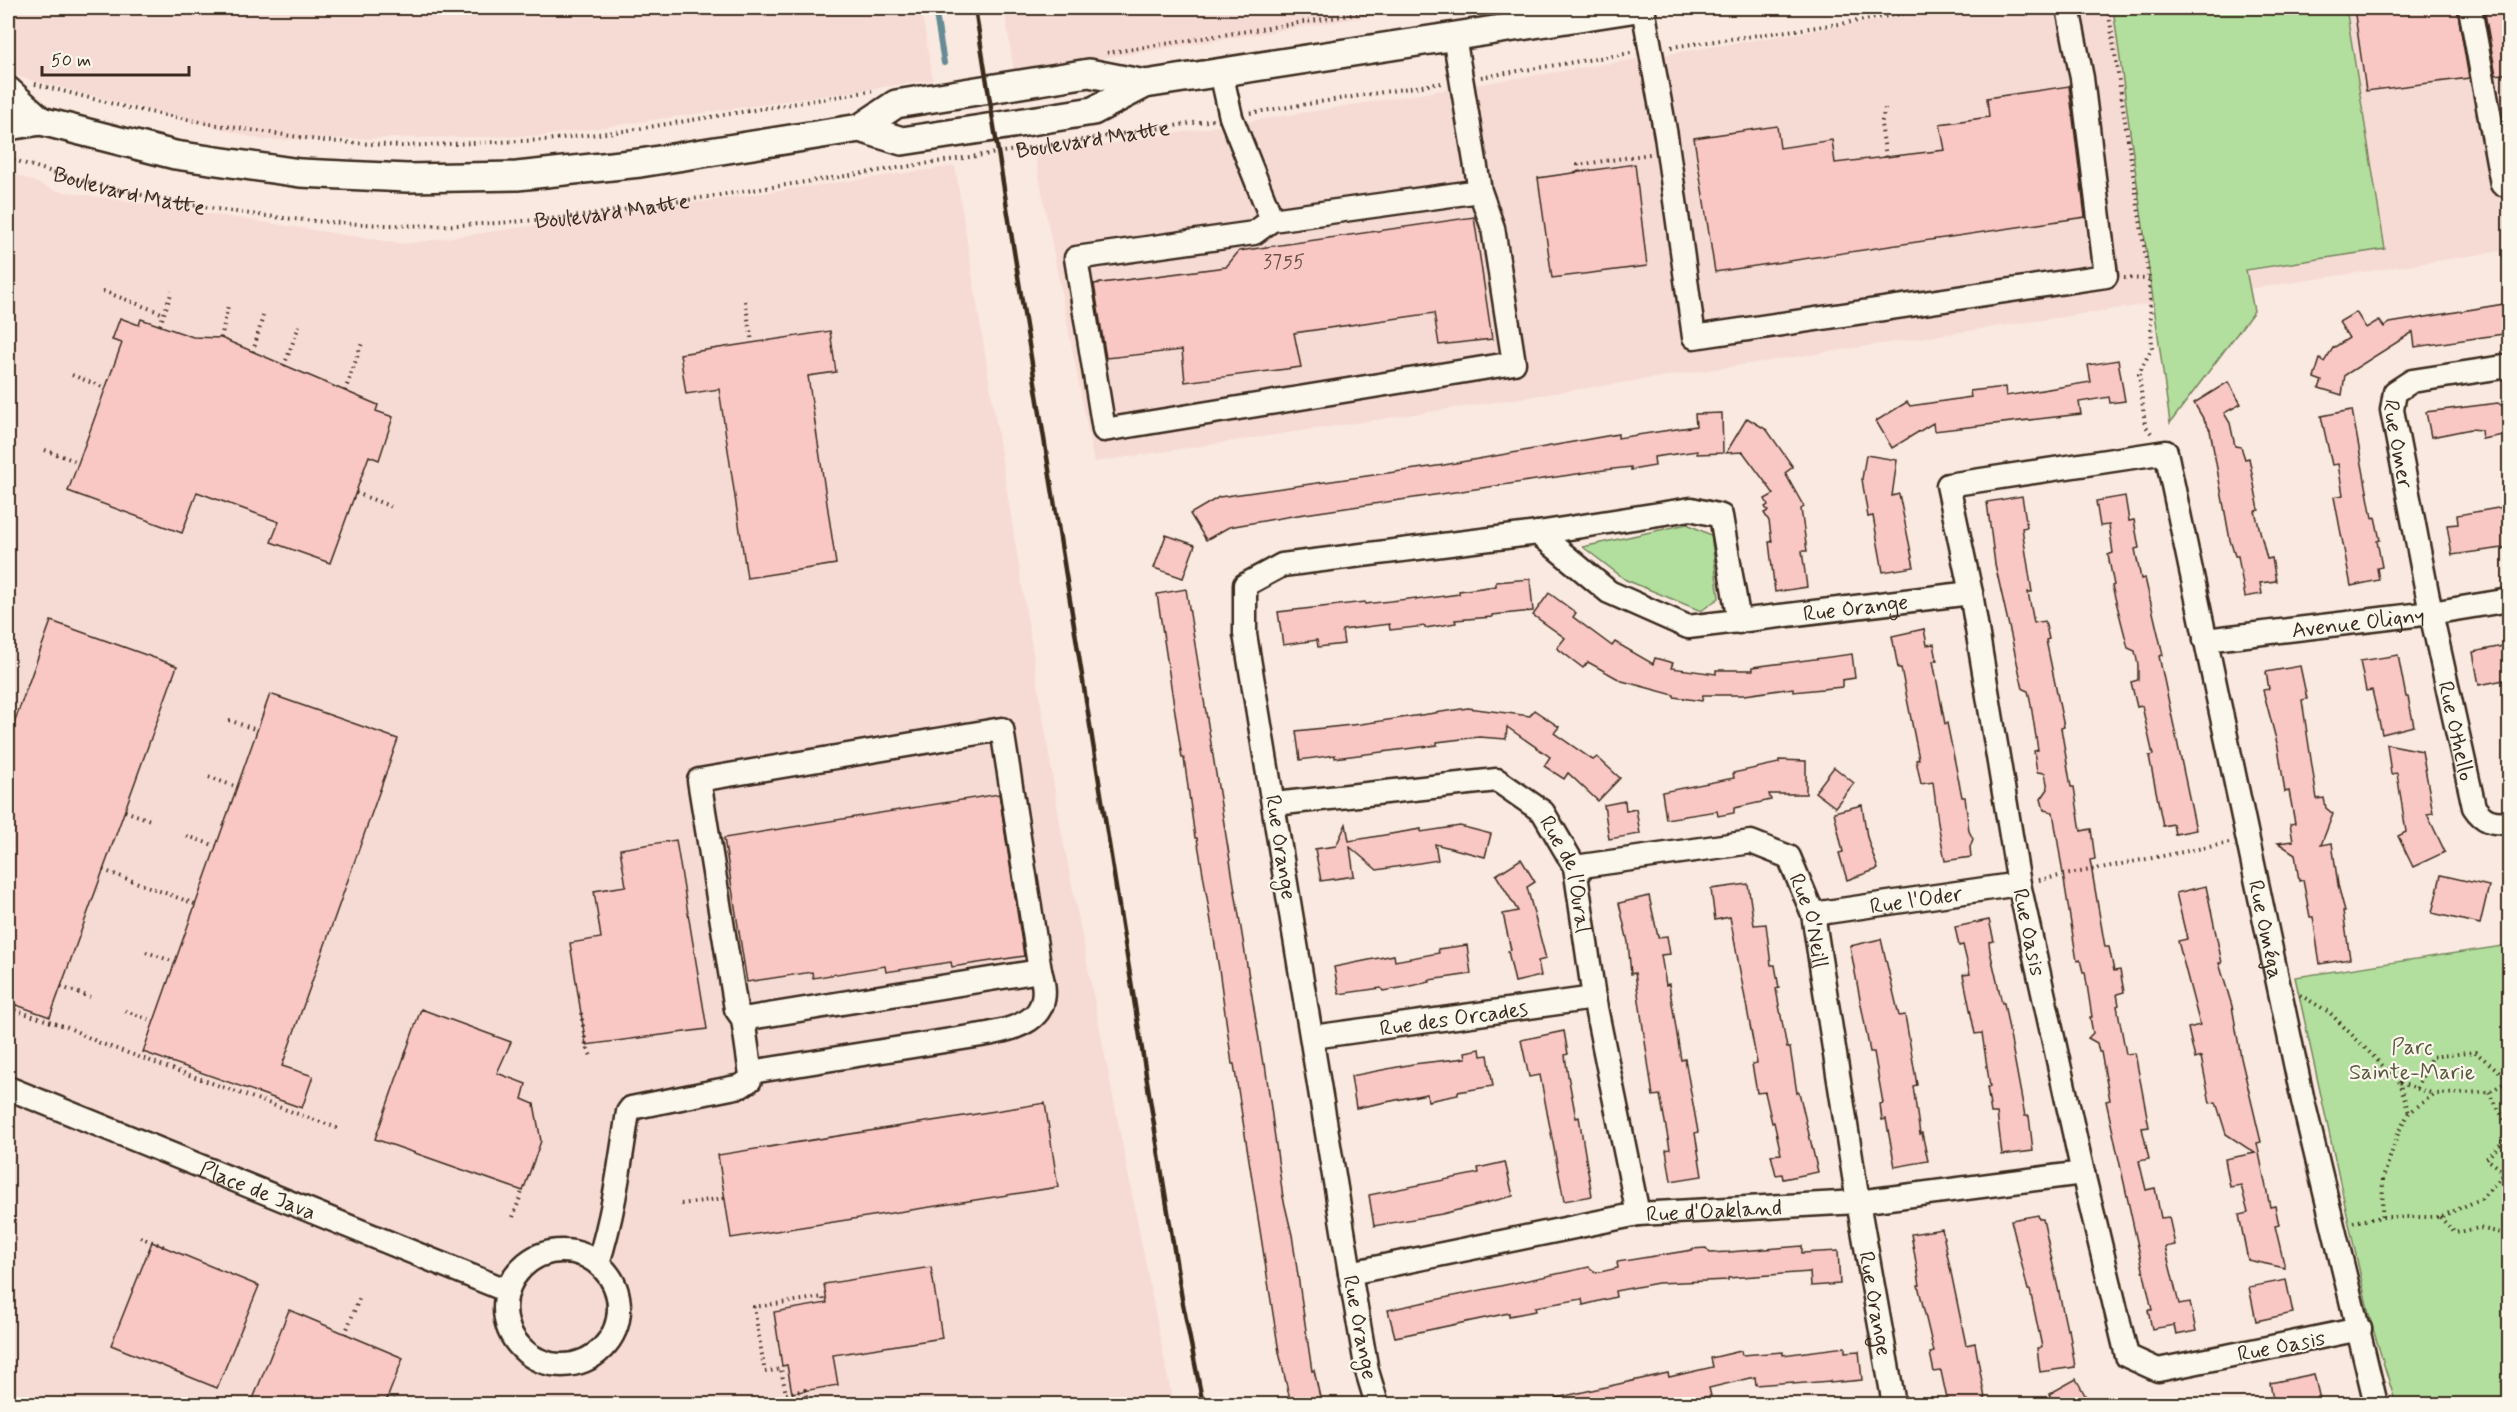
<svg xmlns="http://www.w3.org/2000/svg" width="2517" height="1412" viewBox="0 0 2517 1412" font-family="Mynerve,sans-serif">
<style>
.built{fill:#f6dbd4}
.green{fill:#b2df9d;stroke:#76845e;stroke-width:1.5}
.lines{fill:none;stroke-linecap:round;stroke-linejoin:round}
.stream{stroke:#668b94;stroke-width:6}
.building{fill:#f9c8c5;stroke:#3b2a1e;stroke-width:1.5}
.minor-casing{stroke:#3b2a1e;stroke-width:27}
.major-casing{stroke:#3b2a1e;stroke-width:32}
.path{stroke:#3b2a1e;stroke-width:4;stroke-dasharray:1.5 4.5;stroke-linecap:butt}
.minor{stroke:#fbf7ec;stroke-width:22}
.major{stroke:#fbf7ec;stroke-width:27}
.rail{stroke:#3b2a1e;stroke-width:4.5}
.labels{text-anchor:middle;stroke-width:4.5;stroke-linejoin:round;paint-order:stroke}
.number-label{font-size:20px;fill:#6a5248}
.street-label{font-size:22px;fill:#3b2a1e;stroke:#fbf7ec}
.park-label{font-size:22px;fill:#59573e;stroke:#fbf7ec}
</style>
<rect width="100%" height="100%" fill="#fae9e0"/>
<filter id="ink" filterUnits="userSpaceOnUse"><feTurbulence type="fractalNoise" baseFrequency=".0167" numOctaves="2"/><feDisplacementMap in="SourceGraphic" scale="12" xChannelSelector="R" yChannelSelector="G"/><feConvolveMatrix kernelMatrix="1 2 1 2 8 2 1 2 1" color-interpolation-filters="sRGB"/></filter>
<g filter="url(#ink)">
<g class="built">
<path d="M8 8H921L933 80 541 136 263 140 8 74Z"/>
<path d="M1004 8H1422L1014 72Z"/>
<path d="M1952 8H2509V250L1094 462 1035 156Z"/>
<path d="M955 166 1061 829 1173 1404H8V171L54 190 404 244Z"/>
</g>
<g class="green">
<path d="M2113 8H2346L2385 249 2246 270 2254 311 2170 423Z"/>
<path d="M1687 524 1711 535 1719 598 1701 611 1626 580 1583 547Z"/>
<path d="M2509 945V1404H2396L2370 1319 2295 977Z"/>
</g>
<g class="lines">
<path class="stream" d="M935 8 944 63"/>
</g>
<g class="building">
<path d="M2354 8H2457L2469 78 2366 91Z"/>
<path d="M2484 8H2510V73L2496 75Z"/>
<path d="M2069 86 2085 217 1715 272 1694 138 1777 126 1780 148 1832 140 1835 163 1945 150 1940 124 1989 117 1987 98Z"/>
<path d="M1635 164 1647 266 1552 278 1538 178Z"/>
<path d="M1474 217 1492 339 1439 345 1434 313 1294 333 1301 367 1185 382 1182 350 1106 358 1094 284 1226 267 1239 251Z"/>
<path d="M2510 303V333L2415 347 2413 332 2345 375 2342 395 2319 388 2322 381 2314 378 2320 359 2324 362 2333 348 2349 338 2339 322 2356 312 2366 328 2379 320 2384 327 2390 323Z"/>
<path d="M120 318 139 325 141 319 193 337 221 338 378 405 376 411 393 417 379 460 369 456 330 563 271 542 279 522 197 492 182 533 68 491 122 343 112 340Z"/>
<path d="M830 331 836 372 808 376 836 564 747 578 719 389 686 394 680 354Z"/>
<path d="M2118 360 2125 401 2110 403 2109 397 2079 402 2081 414 1934 431 1933 423 1892 448 1876 421 1907 402 1910 406 1971 397 1970 391 2005 387 2006 396 2091 382 2088 365Z"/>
<path d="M2228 382 2241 404 2224 413 2230 423 2235 446 2241 447 2245 459 2249 458 2259 510 2255 511 2267 559 2272 558 2276 581 2260 583 2262 594 2245 597 2238 556H2235L2230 540 2210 430 2194 403Z"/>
<path d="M2498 403 2505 408 2509 434 2482 439 2481 430 2471 429 2431 437 2426 412Z"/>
<path d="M2352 410 2372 518 2375 517 2380 540 2377 541 2382 567 2377 568 2379 580 2351 586 2334 497 2343 495 2338 464 2332 465 2321 416Z"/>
<path d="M1722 413 1723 453 1697 454V451L1654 457 1655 466 1631 470V467L1604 470 1298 515 1229 527 1206 540 1190 514 1219 497 1444 465 1618 434V438L1696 426 1695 414Z"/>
<path d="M1747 418 1767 430 1793 467 1785 473 1804 507 1801 509 1807 551H1802L1807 587 1775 592 1769 542H1772L1769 521 1764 513 1768 511 1765 507 1768 505 1765 499 1774 494 1743 452 1726 453Z"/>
<path d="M1866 455 1897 460 1892 496 1899 494 1914 567 1883 572 1873 516 1868 517 1862 479Z"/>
<path d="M2022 496 2027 527 2022 528 2032 592H2028L2034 623 2045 621 2049 639 2046 640 2064 727 2061 728 2071 787H2074L2081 831 2091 829 2095 859 2090 860 2105 947H2109L2114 971 2120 970 2124 992 2117 994 2119 1005 2117 1006 2126 1054 2135 1053 2149 1127 2142 1128 2149 1159 2139 1161 2146 1190 2155 1188 2161 1218 2169 1217 2175 1245 2165 1247 2179 1304 2190 1302 2196 1331 2176 1335 2174 1325 2152 1329 2148 1310H2152L2106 1101 2110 1100 2101 1052H2099L2097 1043 2088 1038 2093 1033 2090 1017H2092L2085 972H2083L2080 960 2077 961 2053 812 2044 810 2041 799 2048 789 2045 773 2037 772 2034 751 2038 750 2030 699 2028 691 2023 689 1995 564 1987 502Z"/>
<path d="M2125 496 2129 521 2134 520 2139 548 2135 549 2141 579 2145 578 2163 655 2159 656 2196 830 2175 834 2173 824 2163 826 2149 756 2153 755 2142 706 2137 707 2131 682 2138 680V665L2135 651 2128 648 2112 586 2114 585 2108 555 2113 553 2109 525 2100 526 2096 501Z"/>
<path d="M2510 506V547L2452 555 2447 525 2458 524 2457 515Z"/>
<path d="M1166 535 1195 545 1183 578 1154 568Z"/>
<path d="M1530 579 1533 611 1492 615V617L1455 620 1456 623 1425 628V626L1390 630 1389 624 1342 630 1344 644 1318 647 1317 640 1283 645 1278 612 1365 602V604L1416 598V600L1459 594V591L1496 586V582Z"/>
<path d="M1186 589 1263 1064H1265L1283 1197 1292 1235 1312 1371 1314 1370 1321 1402 1308 1404H1291L1279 1352 1234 1064H1232L1219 969 1197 838H1195L1184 758H1182L1157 594Z"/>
<path d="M1549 593 1576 613 1573 617 1612 646 1615 642 1653 664 1655 658 1673 663 1671 668 1716 674V670H1753V667L1852 654 1855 678 1842 680V687L1793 692V688L1745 695H1703L1702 701 1674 697V695L1622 681 1588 662 1583 668 1557 648 1565 638 1533 615Z"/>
<path d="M51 621 177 666 50 1017 8 1002V740Z"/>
<path d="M1924 629 1927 645 1934 644 1937 660 1933 661 1945 724 1947 723 1962 797H1965L1969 831 1973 839 1970 847 1971 857 1945 861 1938 823 1933 782 1921 784 1916 760 1919 759 1901 668H1898L1892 636Z"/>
<path d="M2503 646 2509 679 2479 685 2473 652Z"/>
<path d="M2398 655 2406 697H2408L2414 726 2382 734 2372 690 2366 691 2360 661Z"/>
<path d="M2300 666 2307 699 2302 700 2317 799 2324 798 2326 808 2333 814 2321 845 2332 843 2338 885 2345 911H2343L2350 959 2320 964 2313 917H2310L2303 880 2299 881 2295 854 2278 843 2293 841 2290 824 2295 823 2289 791 2285 792 2278 747 2263 690 2269 689 2266 672Z"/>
<path d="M270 694 398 739 282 1066 313 1076 302 1108 143 1052Z"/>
<path d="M1468 708 1530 716 1534 710 1559 727 1554 733 1593 760 1597 757 1620 778 1598 801 1568 773 1564 779 1544 766 1550 757 1507 727 1506 739 1479 737 1437 742V745L1335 758V755L1300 760 1296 731 1361 724Z"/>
<path d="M2387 744 2422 751 2433 813 2427 814 2445 852 2413 867 2398 836 2406 832 2397 773 2391 774Z"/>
<path d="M1779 760 1806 761V794H1769L1771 800 1734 808V813L1718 816 1717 811 1666 819 1662 792 1734 778 1733 773 1779 763Z"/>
<path d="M1834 767 1854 783 1835 807 1815 792Z"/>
<path d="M999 794 1024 956 952 967 951 962 886 972 885 966 813 978 812 972 747 982 724 838Z"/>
<path d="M1625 801 1626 811 1636 809 1640 834 1609 839 1604 805Z"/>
<path d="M1862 805 1867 837 1878 869 1847 880 1839 853 1843 852 1834 812Z"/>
<path d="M1346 824 1349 841 1421 829V832L1460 826 1491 834 1485 857 1435 844 1438 860 1377 870 1350 847 1354 876 1321 881 1315 849 1336 846Z"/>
<path d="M676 840 707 1029 586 1045 570 943 601 938 594 891 626 886 620 849Z"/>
<path d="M1521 859 1535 882 1527 887 1546 959 1538 961 1541 976 1515 982 1508 951 1511 950 1503 914 1518 911 1496 875Z"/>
<path d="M2441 875 2489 886 2480 924 2432 913Z"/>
<path d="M1748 884 1754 925 1766 924 1771 965H1775L1779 988 1776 989 1787 1048H1790L1797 1093 1799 1092 1818 1172 1783 1179 1782 1174 1776 1175 1771 1155 1781 1154 1774 1122 1772 1123 1765 1092 1757 1093 1752 1064 1757 1063 1730 917 1715 920 1711 889Z"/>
<path d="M2206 886 2222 963H2219L2232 1006 2241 1058 2261 1142 2257 1143 2270 1207 2275 1206 2279 1225 2275 1226 2285 1268 2248 1260 2239 1215 2248 1213 2241 1185 2230 1187 2225 1159 2255 1153 2226 1134 2216 1102 2210 1103 2201 1057 2195 1059 2188 1028 2200 1025 2178 941 2187 939 2176 893Z"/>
<path d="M1649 896 1658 937 1667 936 1670 954 1661 955 1666 985 1669 984 1681 1060 1685 1059 1698 1132 1695 1133 1702 1176 1671 1181 1666 1150 1670 1149 1660 1095 1653 1096 1635 973 1631 974 1628 942 1619 903Z"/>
<path d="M1989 920 1994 941 1989 942 1990 951 2002 1003H2004L2025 1116H2029L2033 1151 2002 1155 1997 1113H1991L1987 1087H1990L1982 1033 1975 1034 1963 975 1970 974 1963 945 1959 946 1955 927Z"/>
<path d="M1881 939 1899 1016 1905 1015 1917 1085 1913 1086 1920 1134 1922 1133 1928 1161 1895 1167 1886 1119 1882 1120 1880 1104 1883 1103 1874 1052H1870L1850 946Z"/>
<path d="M1467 945 1471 974 1429 980 1430 982 1400 988 1383 991 1381 988 1339 994 1334 967 1394 955 1395 961 1439 953 1438 949Z"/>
<path d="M421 1009 511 1042 497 1073 526 1084 522 1099 534 1104 541 1141 523 1191 375 1139Z"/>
<path d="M1564 1031 1568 1054 1565 1055 1567 1070 1576 1118 1579 1117 1592 1196 1564 1201 1540 1075 1529 1077 1521 1040Z"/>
<path d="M1480 1049 1481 1056 1488 1055 1493 1086 1458 1092V1095L1428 1101 1427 1094 1356 1108 1351 1076 1413 1064 1466 1058 1465 1052Z"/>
<path d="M1045 1103 1058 1187 731 1238 718 1155Z"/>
<path d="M1505 1162 1513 1196 1442 1214 1374 1226 1369 1195 1479 1173 1478 1168Z"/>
<path d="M2038 1215 2039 1219H2043L2067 1330 2069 1329 2075 1367 2040 1372 2037 1348 2042 1347 2030 1290H2028L2011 1220Z"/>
<path d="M1942 1229 1966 1345 1975 1343 1986 1404H1948L1941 1371 1934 1372 1930 1353 1934 1352 1918 1285H1920L1911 1234Z"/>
<path d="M152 1242 259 1286 217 1388 111 1345Z"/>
<path d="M1802 1246V1253L1838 1251 1840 1284 1811 1286 1810 1272 1728 1278V1280L1658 1283 1615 1291 1616 1297 1583 1305 1582 1299 1535 1307 1536 1311 1509 1316V1313L1395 1337 1388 1310 1589 1267 1596 1273 1618 1268 1617 1262 1692 1250V1249L1706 1248 1710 1253 1729 1252Z"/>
<path d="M931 1267 942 1338 833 1355 838 1385 792 1393 787 1365 782 1366 774 1312 827 1303 824 1284Z"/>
<path d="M2286 1280 2293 1313 2256 1321 2249 1287Z"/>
<path d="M289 1310 403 1358 385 1404H251Z"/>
<path d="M1845 1347V1352L1859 1351 1862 1380 1830 1383V1381L1793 1384V1382L1756 1385 1755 1377 1709 1388 1711 1396 1671 1404H1557L1556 1398 1668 1373 1669 1377 1713 1367 1711 1358 1741 1351 1742 1355 1783 1352V1355Z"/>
<path d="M2314 1374 2321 1404H2274L2270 1383Z"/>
<path d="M2076 1379 2090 1404H2055L2049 1394Z"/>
</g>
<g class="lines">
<g class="minor-casing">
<g id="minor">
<path d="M1643 8 1666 136 1694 337 2106 276 2082 78 2068 8"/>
<path d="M2470 8 2502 184"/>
<path d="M1454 36 1480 191 1493 228 1514 363 1104 430 1076 258 1254 233 1272 220 1480 191"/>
<path d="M1221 72 1231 117 1272 220"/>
<path id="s2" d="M2510 366 2412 381 2395 392 2392 410 2431 613 2474 807C2483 821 2493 824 2510 822"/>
<path d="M1538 533 1691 509 1721 516 1739 622"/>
<path id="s3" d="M2205 640 2431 613 2510 600"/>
<path id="s4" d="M1274 804 1497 780 1543 812 1575 867 1594 998 1638 1214"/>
<path id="s5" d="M1575 867 1751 842 1789 857 1813 914 1858 1202 1894 1404"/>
<path id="s6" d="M1813 914 2019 884"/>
<path d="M743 1019 1040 971C1055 1016 1024 1027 988 1034L751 1072"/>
<path id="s7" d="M1313 1037 1594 998"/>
<path id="s8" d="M8 1088 508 1291"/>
<circle cx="562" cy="1308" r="57"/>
<path d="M598 1263C614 1213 620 1163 628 1112L631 1108 741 1086 750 1080 751 1075 743 1019 736 1009 699 780 1002 729 1040 971"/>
<path id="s9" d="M1350 1273 1638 1214 1858 1202 2083 1173"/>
<path id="s10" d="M2360 1329 2158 1370 2127 1356 2083 1173 2019 884 1971 593 1948 485 2166 452 2303 1101 2376 1404"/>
<path id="s11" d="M1377 1404 1367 1371 1350 1273 1245 634V585L1282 565 1538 533 1609 592 1688 627 1971 593"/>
</g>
</g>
<g class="major-casing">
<g id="major">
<path d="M8 91 41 121"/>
<path d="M8 126 41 121 175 155 300 173 407 178 517 176 640 163 860 128 896 104 1089 73 1145 84"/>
<path d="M860 128 902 141 981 129 1093 111 1145 84 1637 8"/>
</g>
</g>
<g class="path">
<path d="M2108 8 2149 279 2152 347 2139 374 2145 425 2151 433"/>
<path d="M1671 47 1846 23 1935 8"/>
<path d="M1107 53 1394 8"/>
<path d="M1481 77 1631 53"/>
<path d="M35 84 129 108 211 124 325 141 402 146 545 140 624 131 872 91"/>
<path d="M1250 113 1441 83"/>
<path d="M1886 157 1881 124 1886 105"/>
<path id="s1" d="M8 158C156 208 325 232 482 224 515 222 548 219 582 216L1213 120"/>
<path d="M1579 172 1578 165 1650 154"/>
<path d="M2124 278 2149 279"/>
<path d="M103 291 164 314"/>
<path d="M745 301 752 342"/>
<path d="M160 325 172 291"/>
<path d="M221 338 228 306"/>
<path d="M253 352 263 316"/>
<path d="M284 366 299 326"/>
<path d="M72 375 105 388"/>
<path d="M345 391 362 343"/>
<path d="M45 450 78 462"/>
<path d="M356 493 395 508"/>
<path d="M229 720 257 730"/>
<path d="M209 777 237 787"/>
<path d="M125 811 153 821"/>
<path d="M187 836 216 846"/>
<path d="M103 870 195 904"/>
<path d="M2039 880 2229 843"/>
<path d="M146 952 175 962"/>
<path d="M61 987 90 997"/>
<path d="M2300 995 2329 1012 2399 1082 2409 1113"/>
<path d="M15 1005 14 1010 67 1027 100 1043 340 1129"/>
<path d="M125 1011 154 1021"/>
<path d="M581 1013 586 1045 592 1058"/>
<path d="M2400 1083 2434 1094"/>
<path d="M2417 1088 2431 1057 2475 1052 2510 1080"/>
<path d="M2489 1092 2510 1130"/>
<path d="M8 1165 9 1160"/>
<path d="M681 1204 725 1198"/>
<path d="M513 1217 522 1192"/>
<path d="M2382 1217 2383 1178 2399 1131 2409 1113 2434 1094 2489 1092 2510 1080"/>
<path d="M2440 1217 2455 1233 2479 1228 2510 1235"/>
<path d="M2353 1222 2382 1217H2440L2481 1199 2505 1173 2486 1159 2510 1135"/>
<path d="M140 1237 165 1247"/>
<path d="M345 1334 359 1299"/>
<path d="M764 1367 754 1307 823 1297 824 1304"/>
<path d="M765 1372 781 1369 786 1394 805 1390 808 1404"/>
<path d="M387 1398 402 1404"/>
</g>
<use href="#minor" class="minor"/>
<use href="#major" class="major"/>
<path class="rail" d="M975 8 1182 1299 1203 1404"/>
</g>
</g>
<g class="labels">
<g class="number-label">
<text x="1284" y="268">3755</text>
</g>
<g class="street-label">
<text dy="8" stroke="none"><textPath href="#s1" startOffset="1098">Boulevard Matte</textPath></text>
<text dy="8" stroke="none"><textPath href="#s1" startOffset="126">Boulevard Matte</textPath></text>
<text dy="8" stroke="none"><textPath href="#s1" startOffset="612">Boulevard Matte</textPath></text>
<text dy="8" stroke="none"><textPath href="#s2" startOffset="172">Rue Omer</textPath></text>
<text dy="8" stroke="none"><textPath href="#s11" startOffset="1478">Rue Orange</textPath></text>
<text dy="8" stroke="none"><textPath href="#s3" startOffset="154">Avenue Oligny</textPath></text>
<text dy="8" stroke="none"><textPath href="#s2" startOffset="465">Rue Othello</textPath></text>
<text transform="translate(1282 847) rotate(81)" y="8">Rue Orange</text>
<text dy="8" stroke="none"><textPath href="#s4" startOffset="348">Rue de l'Oural</textPath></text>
<text dy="8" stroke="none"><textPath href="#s6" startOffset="104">Rue l'Oder</textPath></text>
<text dy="8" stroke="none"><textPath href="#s5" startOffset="286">Rue O'Neill</textPath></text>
<text dy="8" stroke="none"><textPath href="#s10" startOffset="1838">Rue Oméga</textPath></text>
<text transform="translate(2030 932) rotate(78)" y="8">Rue Oasis</text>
<text dy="8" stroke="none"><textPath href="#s7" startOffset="142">Rue des Orcades</textPath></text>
<text dy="8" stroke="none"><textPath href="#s8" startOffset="270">Place de Java</textPath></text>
<text dy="8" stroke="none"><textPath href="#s9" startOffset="370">Rue d'Oakland</textPath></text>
<text dy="8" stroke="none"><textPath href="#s5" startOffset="675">Rue Orange</textPath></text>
<text transform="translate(1361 1327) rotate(79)" y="8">Rue Orange</text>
<text transform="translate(2281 1345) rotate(-11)" y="8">Rue Oasis</text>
</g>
<g class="park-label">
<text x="2412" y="1054">Parc<tspan x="2412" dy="25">Sainte-Marie</tspan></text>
</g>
</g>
<rect width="2517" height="1412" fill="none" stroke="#fbf7ec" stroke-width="30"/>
<rect x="15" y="15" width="2487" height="1382" fill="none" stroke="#3b2a1e" stroke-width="2" filter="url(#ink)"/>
<path d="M42 66v9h147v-9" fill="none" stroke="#3b2a1e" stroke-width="3"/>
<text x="51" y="66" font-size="18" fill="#3b2a1e" stroke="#fbf7ec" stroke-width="4.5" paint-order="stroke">50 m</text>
</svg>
